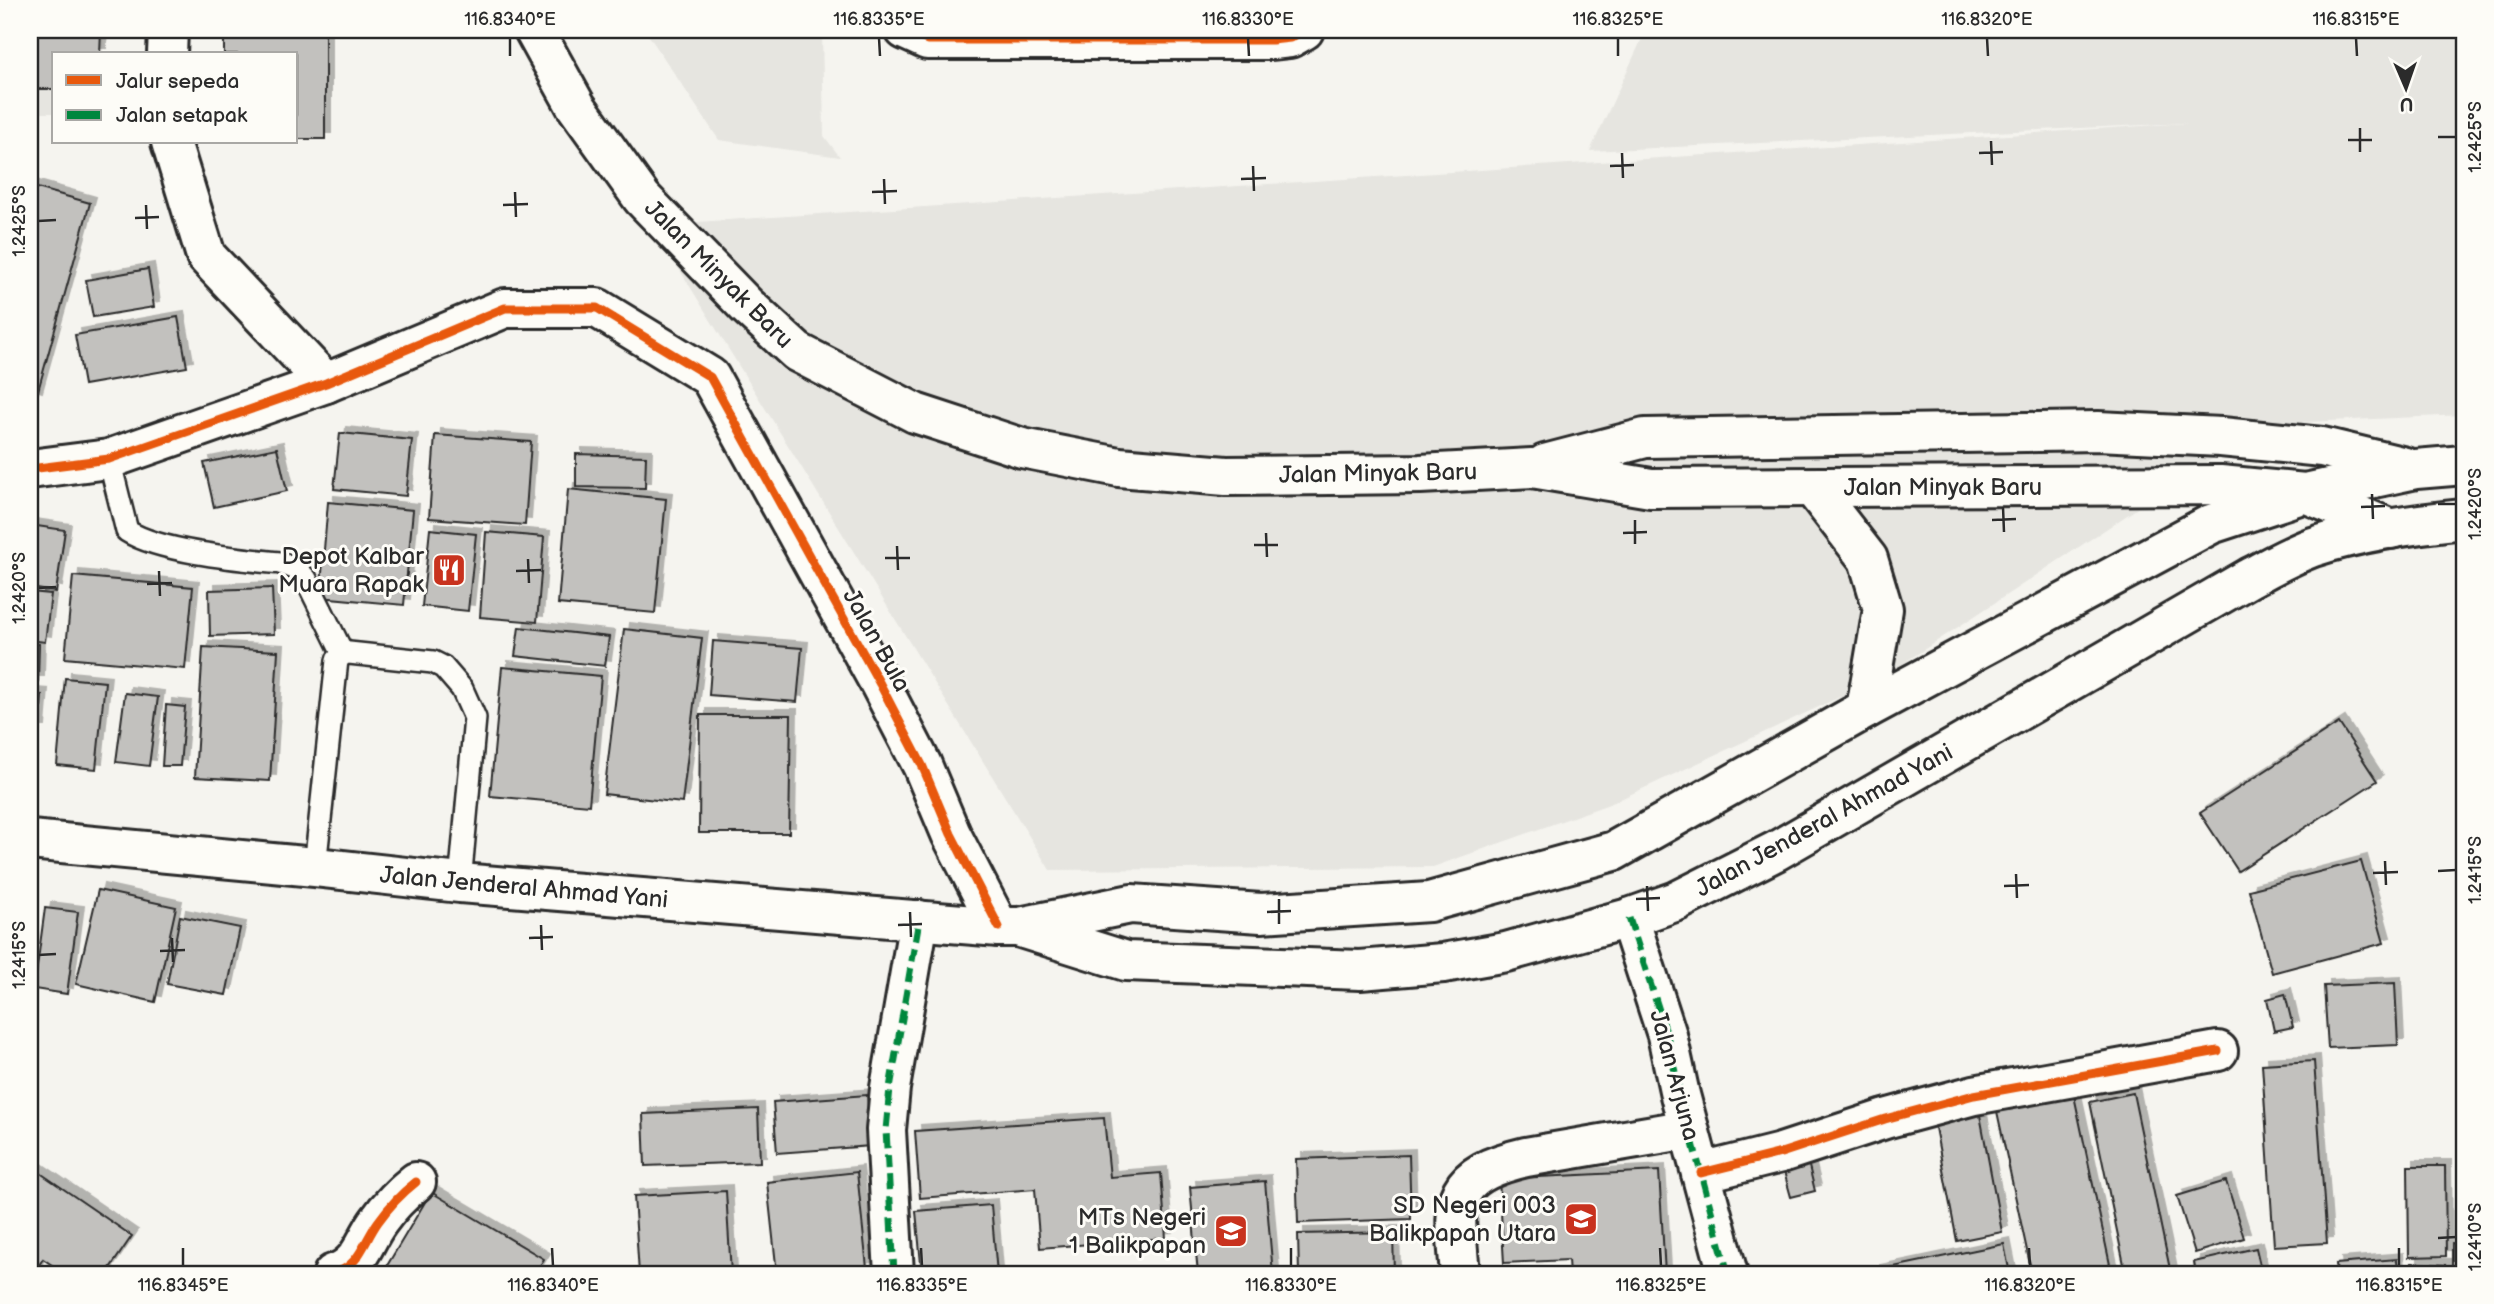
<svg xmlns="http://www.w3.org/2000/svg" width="2494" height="1304" viewBox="0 0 2494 1304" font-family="'Balsamiq Sans',sans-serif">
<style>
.built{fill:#e6e5e0}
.building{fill:#c2c1be;stroke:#2b2b2b;stroke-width:2;filter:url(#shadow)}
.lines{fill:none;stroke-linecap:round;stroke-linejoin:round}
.lane-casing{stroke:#2b2b2b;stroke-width:26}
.street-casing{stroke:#2b2b2b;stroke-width:44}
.secondary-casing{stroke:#2b2b2b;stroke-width:44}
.lane{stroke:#fdfcf7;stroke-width:21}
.street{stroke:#fdfcf7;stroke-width:38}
.secondary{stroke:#fdfcf7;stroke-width:38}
.quiet{stroke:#00873e;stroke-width:7;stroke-dasharray:14 7;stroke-linecap:butt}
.cycleway-casing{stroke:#fdfcf7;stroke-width:13}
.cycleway{stroke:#e8590c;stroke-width:9}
.ticks{fill:none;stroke:#2b2b2b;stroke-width:2.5}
.labels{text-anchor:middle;stroke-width:6;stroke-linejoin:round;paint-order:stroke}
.street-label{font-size:24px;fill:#2b2b2b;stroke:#fdfcf7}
.poi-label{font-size:24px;fill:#2b2b2b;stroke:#fdfcf7;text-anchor:end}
.neatline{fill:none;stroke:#2b2b2b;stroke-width:2.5}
.ticks-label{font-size:18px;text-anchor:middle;fill:#2b2b2b}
</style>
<defs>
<filter id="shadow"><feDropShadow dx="6" dy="-6" stdDeviation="0" flood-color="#0004"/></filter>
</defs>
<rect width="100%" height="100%" fill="#f5f4ef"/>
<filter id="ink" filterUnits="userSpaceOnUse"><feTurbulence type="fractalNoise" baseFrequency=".0143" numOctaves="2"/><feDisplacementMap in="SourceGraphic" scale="14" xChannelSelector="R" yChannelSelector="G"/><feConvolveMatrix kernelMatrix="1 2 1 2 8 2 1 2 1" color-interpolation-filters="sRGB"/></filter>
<g filter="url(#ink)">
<g class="built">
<path d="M30 30H104L103 54H54V113H30Z"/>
<path d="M645 30H822L824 136 840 157 719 140Z"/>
<path d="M1646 30H2464V415L2258 424 2227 449 1881 678 1612 803 1433 867 1050 870 652 225 2187 123 1590 151Z"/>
</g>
<g class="building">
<path d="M30 30H101L100 54H54V89H30Z"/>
<path d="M224 30H325V139H296V54H224Z"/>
<path d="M30 186 90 203 36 398 30 396Z"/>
<path d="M148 269 154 307 93 317 86 280Z"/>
<path d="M178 317 187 367 84 385 75 335Z"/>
<path d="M340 433 412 440 406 496 334 489Z"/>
<path d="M435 435 531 442 525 525 429 518Z"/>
<path d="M277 448 287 491 214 507 204 463Z"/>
<path d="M576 454 646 456 645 488 576 487Z"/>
<path d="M568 489 666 499 655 613 558 604Z"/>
<path d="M328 502 413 510 404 605 320 597Z"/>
<path d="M30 525 65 530 56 592 30 588Z"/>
<path d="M430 529 476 534 468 611 422 606Z"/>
<path d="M486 532 544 537 537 622 480 617Z"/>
<path d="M73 576 193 587 185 669 65 658Z"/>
<path d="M272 588 274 634 210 636 209 590Z"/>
<path d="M30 592 51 594 45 642 30 640Z"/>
<path d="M519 627 609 637 605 666 515 656Z"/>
<path d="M624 629 702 638 682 803 604 794Z"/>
<path d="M713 641 802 648 797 702 709 695Z"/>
<path d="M30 644H39L38 682H30Z"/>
<path d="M203 647 278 651 270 781 195 777Z"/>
<path d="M502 667 601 676 589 805 490 796Z"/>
<path d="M65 678 105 682 96 769 57 765Z"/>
<path d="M125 693 158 697 149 766 116 762Z"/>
<path d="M30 694 42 695 39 732H30Z"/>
<path d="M166 705 185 707 180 766H162Z"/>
<path d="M700 715H791L789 833H699Z"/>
<path d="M2339 723 2377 781 2238 871 2200 813Z"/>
<path d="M2361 861 2384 943 2272 973 2249 890Z"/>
<path d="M98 890 176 907 155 1002 76 984Z"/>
<path d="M45 908 78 912 67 994 34 989Z"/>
<path d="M180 916 240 928 226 995 167 984Z"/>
<path d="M2395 983 2398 1045 2328 1048 2324 986Z"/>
<path d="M2285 994 2293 1027 2274 1031 2267 999Z"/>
<path d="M2314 1061 2327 1243 2274 1246 2262 1064Z"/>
<path d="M2072 1086 2112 1274H2032L1995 1102Z"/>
<path d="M2133 1093 2171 1274H2126L2090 1102Z"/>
<path d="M867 1095 871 1146 777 1153 773 1102Z"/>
<path d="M1977 1099 2002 1232 1957 1241 1931 1107Z"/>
<path d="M758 1109 760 1162 645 1166 643 1114Z"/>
<path d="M1104 1118 1110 1177 1161 1173 1166 1238 1040 1248 1035 1189 920 1198 915 1131Z"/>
<path d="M1409 1155 1411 1219 1298 1223 1296 1159Z"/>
<path d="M1808 1162 1815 1191 1791 1197 1783 1168Z"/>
<path d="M2408 1166H2445L2446 1256 2409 1257Z"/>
<path d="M33 1168 132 1236 106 1274H65L43 1259 33 1274H30V1173Z"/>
<path d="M1659 1171 1665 1274H1569L1568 1260 1504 1263 1499 1179Z"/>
<path d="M857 1172 867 1268 809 1274H777L767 1182Z"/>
<path d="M1265 1181 1273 1274H1198L1190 1187Z"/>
<path d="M2226 1181 2244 1238 2195 1253 2177 1196Z"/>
<path d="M726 1191 731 1274H639L634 1196Z"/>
<path d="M431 1192 544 1259 535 1274H382Z"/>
<path d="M991 1205 997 1274H922L916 1211Z"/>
<path d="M1393 1232 1394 1274H1299L1298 1234Z"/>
<path d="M2452 1243 2464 1244V1274H2452Z"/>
<path d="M2004 1244 2010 1274H1874V1271Z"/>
<path d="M2256 1248 2262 1274H2196L2194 1262Z"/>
<path d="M2397 1259 2398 1274H2337L2336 1264Z"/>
<path d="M2412 1263 2445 1265 2444 1274H2412Z"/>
</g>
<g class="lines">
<g class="lane-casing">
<g id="lane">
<path d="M109 459 127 531C160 552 240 559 280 563L295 568 306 579 343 654"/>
<path d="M315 867 337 660 343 654 349 653 433 662 443 667 462 689 475 718 460 883"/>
</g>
</g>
<g class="street-casing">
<g id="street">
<path d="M905 30 927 40H1272L1290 38 1304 30"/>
<path d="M167 54 168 30"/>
<path d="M171 142 206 256 326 383"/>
<path d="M30 469 109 459 326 383 505 308H597L710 377 880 684 922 765 951 834 999 927"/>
<path d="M1629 918 1667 1035 1680 1095 1728 1274"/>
<path d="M1701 1173 1781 1153 1885 1119 1974 1095 2218 1051"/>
<path d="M333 1274C360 1266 363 1243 378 1222 388 1208 402 1193 416 1182"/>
<path d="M894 1274 886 1130 890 1088 919 920"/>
<path d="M1460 1274C1454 1202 1445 1176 1526 1157L1689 1129"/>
</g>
</g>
<g class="secondary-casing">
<g id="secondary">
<path d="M534 30 576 106 642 198 747 306 797 352 915 413 1022 448 1119 467 1226 476 1420 474 1532 468 1651 488 2220 485 2305 493 2391 529"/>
<path d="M1545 464 1645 438 2098 431 2221 437 2322 447 2405 467"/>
<path d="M1813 488 1868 559 1883 609 1866 709"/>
<path d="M30 840 315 867 460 883 999 927H1019L1131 904 1261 913 1429 902 1614 851 1866 709 2211 524 2305 493 2416 469 2464 465"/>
<path d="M1021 928 1126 961 1360 970 1443 963 1506 952 1629 918 1677 901 1776 851 2249 578C2270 567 2291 555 2313 547 2362 531 2414 524 2464 519"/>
</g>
</g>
<use href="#lane" class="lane"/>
<use href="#street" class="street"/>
<use href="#secondary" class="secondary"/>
<g class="quiet">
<path d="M1629 918 1667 1035 1680 1095 1728 1274"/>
<path d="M894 1274 886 1130 890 1088 919 920"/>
</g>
<g class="cycleway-casing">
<g id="cycleway">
<path d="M905 30 927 40H1272L1290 38 1304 30"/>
<path d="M30 469 109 459 326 383 505 308H597L710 377 880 684 922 765 951 834 999 927"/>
<path d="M1701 1173 1781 1153 1885 1119 1974 1095 2218 1051"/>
<path d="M333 1274C360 1266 363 1243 378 1222 388 1208 402 1193 416 1182"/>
</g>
</g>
<use href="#cycleway" class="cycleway"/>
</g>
</g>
<path class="ticks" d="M510 38V56M879 38 880 56M1248 38 1249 56M1618 38V56M1987 38 1988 56M2356 38 2357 56M2360 128V152M2438 137H2456M2348 140H2372M1991 141 1992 165M1622 153 1623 178M1979 153 2003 152M1253 166 1254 191M1610 166 1634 165M884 179 885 204M1241 179 1266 178M515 192 516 217M872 192 897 191M146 205 147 229M503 205 528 204M135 218 159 217M38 221 56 220M2372 494 2373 519M2438 504H2456M2003 507 2004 532M2361 507 2385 506M1635 520V544M1992 520 2016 519M1266 533 1267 557M1623 533 1647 532M1254 545H1278M897 546 898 570M885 558H910M528 559 529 583M159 571 160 596M516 571 541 570M147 584 172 583M38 588 56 587M2385 861 2386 885M2438 871 2456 870M2373 873 2398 872M2016 874 2017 898M1647 886 1648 911M2004 886 2029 885M1279 899V924M1636 899 1660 898M910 912 911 937M1267 912 1291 911M541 925 542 950M898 925 922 924M172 938 173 962M529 938 553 937M160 951 185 950M38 955 56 954M2438 1238 2456 1237M183 1248V1266M552 1248 553 1266M921 1248 922 1266M1291 1248V1266M1660 1248 1661 1266M2029 1248 2030 1266M2399 1248V1266"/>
<defs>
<g id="restaurant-square" transform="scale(1.75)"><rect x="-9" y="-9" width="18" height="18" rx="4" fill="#c8321e" stroke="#fdfcf7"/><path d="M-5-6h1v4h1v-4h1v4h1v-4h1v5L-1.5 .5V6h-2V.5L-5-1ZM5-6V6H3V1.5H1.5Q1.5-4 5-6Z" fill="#fff"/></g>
<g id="school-square" transform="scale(1.75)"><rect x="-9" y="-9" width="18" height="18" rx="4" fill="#c8321e" stroke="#fdfcf7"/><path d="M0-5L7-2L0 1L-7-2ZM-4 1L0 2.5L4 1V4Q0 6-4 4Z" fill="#fff"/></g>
</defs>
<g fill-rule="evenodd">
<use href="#restaurant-square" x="449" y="570"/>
<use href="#school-square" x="1581" y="1219"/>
<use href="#school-square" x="1231" y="1231"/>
</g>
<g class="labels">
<g class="street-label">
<text transform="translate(719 274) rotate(45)" y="8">Jalan Minyak Baru</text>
<text transform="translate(1378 473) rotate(-1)" y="8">Jalan Minyak Baru</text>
<text x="1943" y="495">Jalan Minyak Baru</text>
<text transform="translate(877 640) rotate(61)" y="8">Jalan Bula</text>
<text transform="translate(1824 820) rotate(-29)" y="8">Jalan Jenderal Ahmad Yani</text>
<text transform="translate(524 887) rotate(5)" y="8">Jalan Jenderal Ahmad Yani</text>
<text transform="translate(1675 1075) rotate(75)" y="8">Jalan Arjuna</text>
</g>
<g class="poi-label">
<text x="424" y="564">Depot Kalbar<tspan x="424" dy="28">Muara Rapak</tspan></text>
<text x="1556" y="1213">SD Negeri 003<tspan x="1556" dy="28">Balikpapan Utara</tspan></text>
<text x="1206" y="1225">MTs Negeri<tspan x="1206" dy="28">1 Balikpapan</tspan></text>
</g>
</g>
<rect width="2494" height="1304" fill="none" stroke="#fdfcf7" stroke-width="77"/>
<rect x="52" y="52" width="245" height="91" fill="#fdfcf7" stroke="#a9a8a5" stroke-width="2"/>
<rect x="66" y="75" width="35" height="10" fill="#e8590c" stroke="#a9a8a5" stroke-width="2"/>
<text x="116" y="88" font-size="21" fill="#2b2b2b">Jalur sepeda</text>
<rect x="66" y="110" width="35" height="10" fill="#00873e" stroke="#a9a8a5" stroke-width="2"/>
<text x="116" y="122" font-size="21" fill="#2b2b2b">Jalan setapak</text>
<g transform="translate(2406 88) rotate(178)" stroke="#fdfcf7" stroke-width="5" paint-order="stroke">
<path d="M0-5L12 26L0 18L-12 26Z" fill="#2b2b2b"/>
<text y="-10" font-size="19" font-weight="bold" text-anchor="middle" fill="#2b2b2b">U</text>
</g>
<rect x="38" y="38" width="2418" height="1228" class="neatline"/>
<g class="ticks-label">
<text x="510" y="25">116.8340°E</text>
<text x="879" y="25">116.8335°E</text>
<text x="1248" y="25">116.8330°E</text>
<text x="1618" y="25">116.8325°E</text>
<text x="1987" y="25">116.8320°E</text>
<text x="2356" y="25">116.8315°E</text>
<text transform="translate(2475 137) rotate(-90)" y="6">1.2425°S</text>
<text transform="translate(19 221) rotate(-90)" y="6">1.2425°S</text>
<text transform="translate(2475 504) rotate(-90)" y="6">1.2420°S</text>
<text transform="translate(19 588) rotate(-90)" y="6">1.2420°S</text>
<text transform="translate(2475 870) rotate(-90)" y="6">1.2415°S</text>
<text transform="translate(19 955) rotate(-90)" y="6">1.2415°S</text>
<text transform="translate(2475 1237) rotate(-90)" y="6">1.2410°S</text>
<text x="183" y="1291">116.8345°E</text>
<text x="553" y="1291">116.8340°E</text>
<text x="922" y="1291">116.8335°E</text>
<text x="1291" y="1291">116.8330°E</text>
<text x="1661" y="1291">116.8325°E</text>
<text x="2030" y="1291">116.8320°E</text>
<text x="2399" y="1291">116.8315°E</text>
</g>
</svg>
